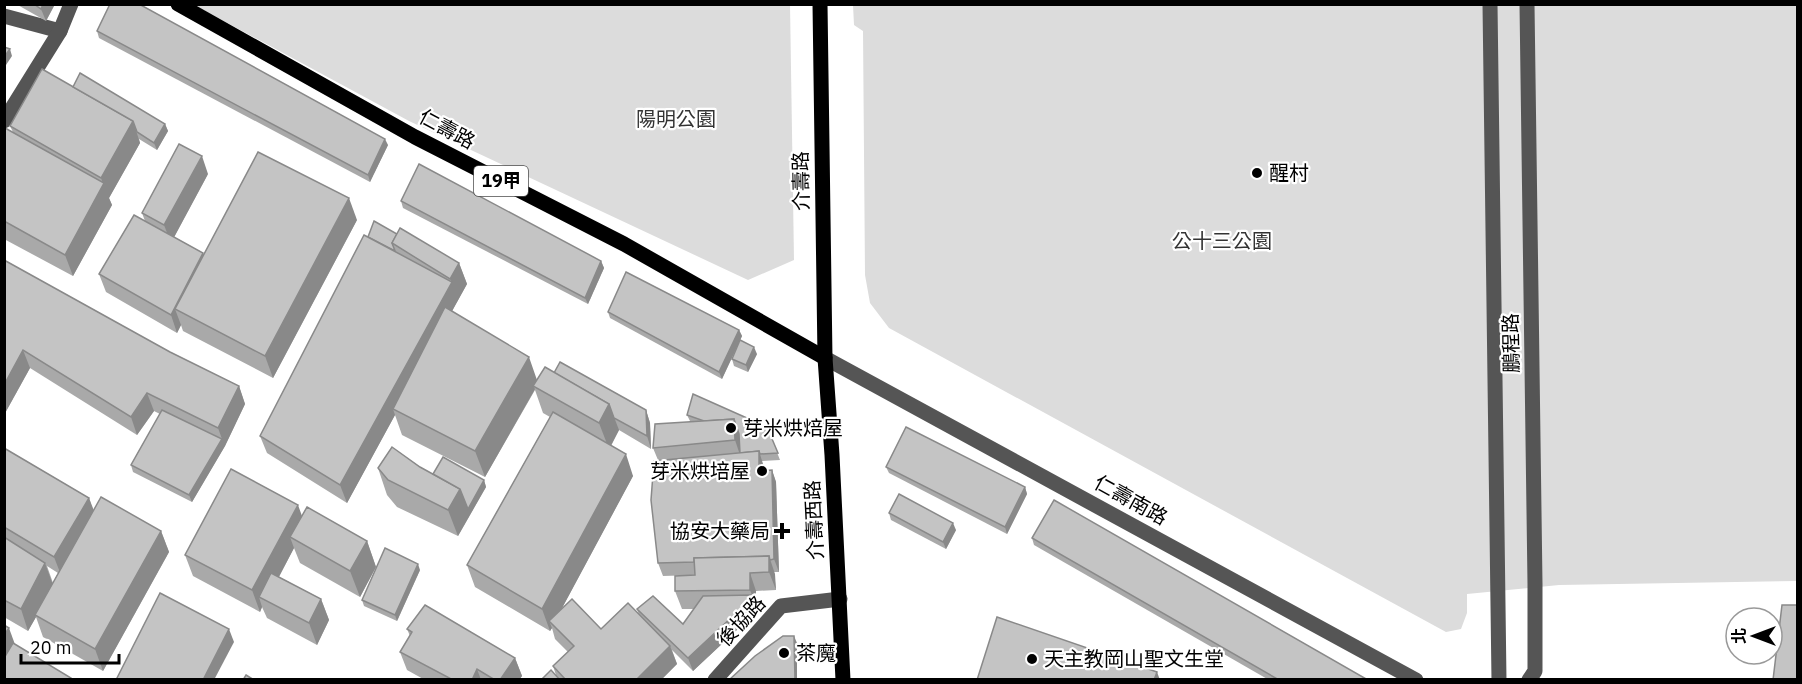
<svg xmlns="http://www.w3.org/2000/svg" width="1802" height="684" viewBox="0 0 1802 684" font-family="'IBM Plex Sans','Noto Sans TC',sans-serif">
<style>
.green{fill:#dcdcdc}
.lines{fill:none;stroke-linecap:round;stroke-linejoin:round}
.minor{stroke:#555;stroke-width:15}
.major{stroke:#000;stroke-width:15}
.wall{fill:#a9a9a9;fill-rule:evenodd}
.shaded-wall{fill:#898989}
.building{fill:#c4c4c4;stroke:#898989;stroke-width:1.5}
.poi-dot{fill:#000;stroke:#fff;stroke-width:2}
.labels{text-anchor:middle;stroke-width:4.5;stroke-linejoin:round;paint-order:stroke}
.shield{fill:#fff;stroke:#4c4c4c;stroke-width:1.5}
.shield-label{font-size:18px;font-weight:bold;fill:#000}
.park-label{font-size:20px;fill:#333;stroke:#fff}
.street-label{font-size:20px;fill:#000;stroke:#fff}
.poi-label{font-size:20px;fill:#000;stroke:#fff;text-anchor:start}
</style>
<rect width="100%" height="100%" fill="#fff"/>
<g class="green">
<path d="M194 5H790L794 260 748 280 409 121Z"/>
<path d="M853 5H1797V581L1559 585 1467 594V613L1461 629 1446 632 889 328 870 303 865 275 863 31 854 25Z"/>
</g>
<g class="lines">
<g class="minor">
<path d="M1490 4 1499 680"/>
<path d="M1527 4 1535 584V671L1529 680"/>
<path d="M4 16 60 31"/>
<path d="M4 121 60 31 71 4"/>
<path d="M825 358 1416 680"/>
<path d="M715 680 781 606 840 599"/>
</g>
<g class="major">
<path d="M178 4 415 137 624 244 825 358"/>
<path d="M820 4 825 358 832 455 843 680"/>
</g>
</g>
<g class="wall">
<path d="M16 4H55L46 21Z"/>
<path d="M97 31 388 145 370 182 99 38Z"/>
<path d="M73 87 165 124 168 131 157 150 139 139 140 143 109 198 112 205 73 276 4 239V130L13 132 10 126Z"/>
<path d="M208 174 174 237 203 253V255L357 220 273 378 183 331 181 325 177 333 106 292 99 274 145 221 142 213Z"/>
<path d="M401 201 601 261 604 268 588 304 403 208Z"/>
<path d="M397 234 459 263 467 284 452 311 537 380 554 373 646 410 650 423 651 449 619 430 611 446 633 476 562 608 601 629 639 615 637 609 683 624 694 609H682L675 591 695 575 663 576 658 563V460L653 448 690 421 687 415 767 427 780 460 762 461 763 470H772L776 482 779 572H774L776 590 756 591V607L755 613 693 671 672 650 677 664 661 680H541L556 675 553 666 568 652 555 639 552 628 550 631 475 587 467 565 550 417 543 413 535 390 485 477 402 435 395 415 347 503 267 453 260 436 368 237Z"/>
<path d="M4 260 170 352 239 386 245 404 225 446 192 502 133 472 131 465 160 414 154 411 137 435 30 368 4 415Z"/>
<path d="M608 312 739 330 742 336 722 379 610 318Z"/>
<path d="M757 354 748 372 734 366 732 359Z"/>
<path d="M4 448 89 498 93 510 161 531 169 552 103 671 43 637 36 617 28 631 4 617ZM47 566 58 573 53 583Z"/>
<path d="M420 467 433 474 484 480 486 487 458 536 397 507 387 495 378 468Z"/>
<path d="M886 467 1025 487 1027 494 1007 534 889 473Z"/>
<path d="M889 513 956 530 946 549 891 520Z"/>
<path d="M302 517 367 541 376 567 360 597 300 563 294 548 279 577 321 599 329 620 317 645 267 618 262 607 260 612 193 576 185 555Z"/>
<path d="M1032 538 1368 680H1269L1034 545Z"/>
<path d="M420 570 397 621 364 606 362 600Z"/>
<path d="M407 629 515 658 522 676 519 680H425L407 670 400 652 410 636Z"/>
</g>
<g class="shaded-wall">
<path d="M43 4H55L46 21 41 9Z"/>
<path d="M10 49 12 56 4 68V57Z"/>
<path d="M133 121 140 143 109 198 112 205 73 276 65 255 103 184 101 178Z"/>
<path d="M165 124 168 131 157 150 154 143Z"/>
<path d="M385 139 388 145 370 182 368 175Z"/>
<path d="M202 156 208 174 171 243 164 225Z"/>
<path d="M349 198 357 220 273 378 265 356Z"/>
<path d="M203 253 209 271 175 309 181 325 177 333 171 315Z"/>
<path d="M601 261 604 268 588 304 585 298Z"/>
<path d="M459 263 467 284 397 411 393 409 395 415 347 503 340 485 452 282 450 279Z"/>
<path d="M739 330 742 336 722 379 719 372Z"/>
<path d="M754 347 757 354 748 372 746 365Z"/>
<path d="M23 350 30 368 4 415V385Z"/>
<path d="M529 357 538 383 533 386 535 389 485 477 475 451Z"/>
<path d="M239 386 245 404 225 446 192 502 189 495 222 439 218 428Z"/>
<path d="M147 393 154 411 137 435 131 417Z"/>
<path d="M609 404 619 430 609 449 599 423Z"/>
<path d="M646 410 650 423 651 449 647 436Z"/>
<path d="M734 419 742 440 740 455 735 440Z"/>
<path d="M759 451 763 464 764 483 759 471Z"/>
<path d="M626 454 633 476 553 625 549 621 552 628 550 631 542 609Z"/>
<path d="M772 470 776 482 779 572 774 559Z"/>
<path d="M484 480 486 487 458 536 448 510 460 489Z"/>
<path d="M1025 487 1027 494 1007 534 1005 527Z"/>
<path d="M89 498 96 516 61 575 54 557Z"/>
<path d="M298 505 306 527 290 537 294 548 266 601 259 597 262 607 260 612 252 590Z"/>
<path d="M953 523 956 530 946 549 943 542Z"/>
<path d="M161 531 169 552 103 671 95 649Z"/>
<path d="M367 541 376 567 360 597 350 571Z"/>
<path d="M769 556 775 574 776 590 769 572Z"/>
<path d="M45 563 53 585 35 615 36 617 28 631 21 609Z"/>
<path d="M418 564 420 570 397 621 395 615Z"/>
<path d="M750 573 756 591V607L755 613 693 671 688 658 752 595 750 590Z"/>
<path d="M321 599 329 620 317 645 309 623Z"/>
<path d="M9 628 17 650 4 670V635Z"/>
<path d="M229 629 234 642 214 680H203Z"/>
<path d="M794 636 797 643V680H795Z"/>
<path d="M670 646 677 664 661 680H636Z"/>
<path d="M515 658 522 676 519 680H500Z"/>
<path d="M477 669 481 680H472Z"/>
<path d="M1157 672 1160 680H1154Z"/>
</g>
<g class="building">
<path d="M34 4H43L41 9Z"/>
<path d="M110 4H139L385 139 368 175 97 31Z"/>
<path d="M4 47 10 49 4 57Z"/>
<path d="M42 69 133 121 101 178 10 126Z"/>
<path d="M80 73 165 124 154 143 137 132 133 121 73 87Z"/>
<path d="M5 128 104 183 65 255 4 221V130Z"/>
<path d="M179 144 202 156 164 225 142 213Z"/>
<path d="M258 152 349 198 265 356 175 309Z"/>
<path d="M419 164 601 261 585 298 401 201Z"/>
<path d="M134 215 203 253 171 315 99 274Z"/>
<path d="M374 221 397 234 392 243 395 251 368 237Z"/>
<path d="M400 228 459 263 450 279 392 243Z"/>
<path d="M364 235 452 282 340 485 260 436Z"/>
<path d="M4 260 170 352 239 386 218 428 147 393 131 417 23 350 4 385Z"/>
<path d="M626 272 739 330 719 372 608 312Z"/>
<path d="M445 307 529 357 475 451 393 409Z"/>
<path d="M740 340 754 347 746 365 732 359Z"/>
<path d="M560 362 646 410 647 436 614 418 609 404 554 373Z"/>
<path d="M545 367 609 404 599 423 533 386Z"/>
<path d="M693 394 767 427 778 453 760 454 759 451 740 453 739 434 734 419 704 421 687 415Z"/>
<path d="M162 410 222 439 189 495 131 465Z"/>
<path d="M553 412 626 454 542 609 467 565Z"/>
<path d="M734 419 735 440 653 448 655 424Z"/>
<path d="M906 427 1025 487 1005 527 886 467Z"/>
<path d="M392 447 420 467 460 489 448 510 388 480 378 468Z"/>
<path d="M4 448 89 498 54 557 4 527Z"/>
<path d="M759 451V471L772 470 774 559 770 560 769 556 694 558V562L658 563 651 500 654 461Z"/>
<path d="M443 457 484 480 468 509 460 489 433 474Z"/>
<path d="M231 469 298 505 252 590 185 555Z"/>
<path d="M899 494 953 523 943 542 889 513Z"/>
<path d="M101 497 161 531 95 649 35 615Z"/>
<path d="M1054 500 1368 680H1279L1032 538Z"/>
<path d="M307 507 367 541 350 571 290 537Z"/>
<path d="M4 537 45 563 21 609 4 600Z"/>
<path d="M385 548 418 564 395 615 362 600Z"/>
<path d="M769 556V572L750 573V590L675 591V576L695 575 694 558Z"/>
<path d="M271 573 321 599 309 623 259 597Z"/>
<path d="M160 593 229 629 203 680H116Z"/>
<path d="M752 595 750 600 688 658 637 609 653 596 683 624 703 596Z"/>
<path d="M572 599 601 629 628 603 670 646 636 680H566L553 666 574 646 549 621Z"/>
<path d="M425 605 515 658 500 680H495L477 669 472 680H453L400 652 412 632 407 629Z"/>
<path d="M1782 605H1797V680H1773Z"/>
<path d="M997 617 1157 672 1154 680H977Z"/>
<path d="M4 625 9 628 4 635Z"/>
<path d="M783 636H794L795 680H729L755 656Z"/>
<path d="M13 643 71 678 70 680H4V658Z"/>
<path d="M551 670 560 680H541Z"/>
<path d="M246 675 254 680H243Z"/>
</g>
<g class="poi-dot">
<circle cx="1257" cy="173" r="6"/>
<circle cx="731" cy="428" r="6"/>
<circle cx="762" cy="471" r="6"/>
<path d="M779 522h6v6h6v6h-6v6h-6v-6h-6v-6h6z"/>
<circle cx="784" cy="653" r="6"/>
<circle cx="1032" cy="659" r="6"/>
</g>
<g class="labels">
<rect class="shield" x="474" y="166" width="54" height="30" rx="4.5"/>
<g class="shield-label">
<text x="501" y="187">19甲</text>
</g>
<g class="park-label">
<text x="676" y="126">陽明公園</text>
<text x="1222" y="248">公十三公園</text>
</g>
<g class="street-label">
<text transform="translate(447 129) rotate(28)" y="7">仁壽路</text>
<text transform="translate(801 181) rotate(-91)" y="7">介壽路</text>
<text transform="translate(1511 343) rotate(-91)" y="7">鵬程路</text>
<text transform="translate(1131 500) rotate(29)" y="7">仁壽南路</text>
<text transform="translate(814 520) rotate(-93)" y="7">介壽西路</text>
<text transform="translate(741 621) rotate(-47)" y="7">後協路</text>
</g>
<g class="poi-label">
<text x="1269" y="180">醒村</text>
<text x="743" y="435">芽米烘焙屋</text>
<text x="750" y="478" text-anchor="end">芽米烘培屋</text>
<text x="770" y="538" text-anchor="end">協安大藥局</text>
<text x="796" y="660">茶魔</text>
<text x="1044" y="666">天主教岡山聖文生堂</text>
</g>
</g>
<rect width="1802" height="684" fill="none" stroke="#000000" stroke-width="12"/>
<g transform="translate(1754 636) rotate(270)"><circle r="28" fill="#ffffff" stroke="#999999" stroke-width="1.5"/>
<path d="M0-4.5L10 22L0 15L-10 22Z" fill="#000000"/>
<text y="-9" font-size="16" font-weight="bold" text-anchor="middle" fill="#000000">北</text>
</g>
<path d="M21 654v9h98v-9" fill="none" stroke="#000000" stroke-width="3"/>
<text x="30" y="654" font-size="18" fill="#000000" stroke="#ffffff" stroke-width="4.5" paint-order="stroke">20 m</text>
</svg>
